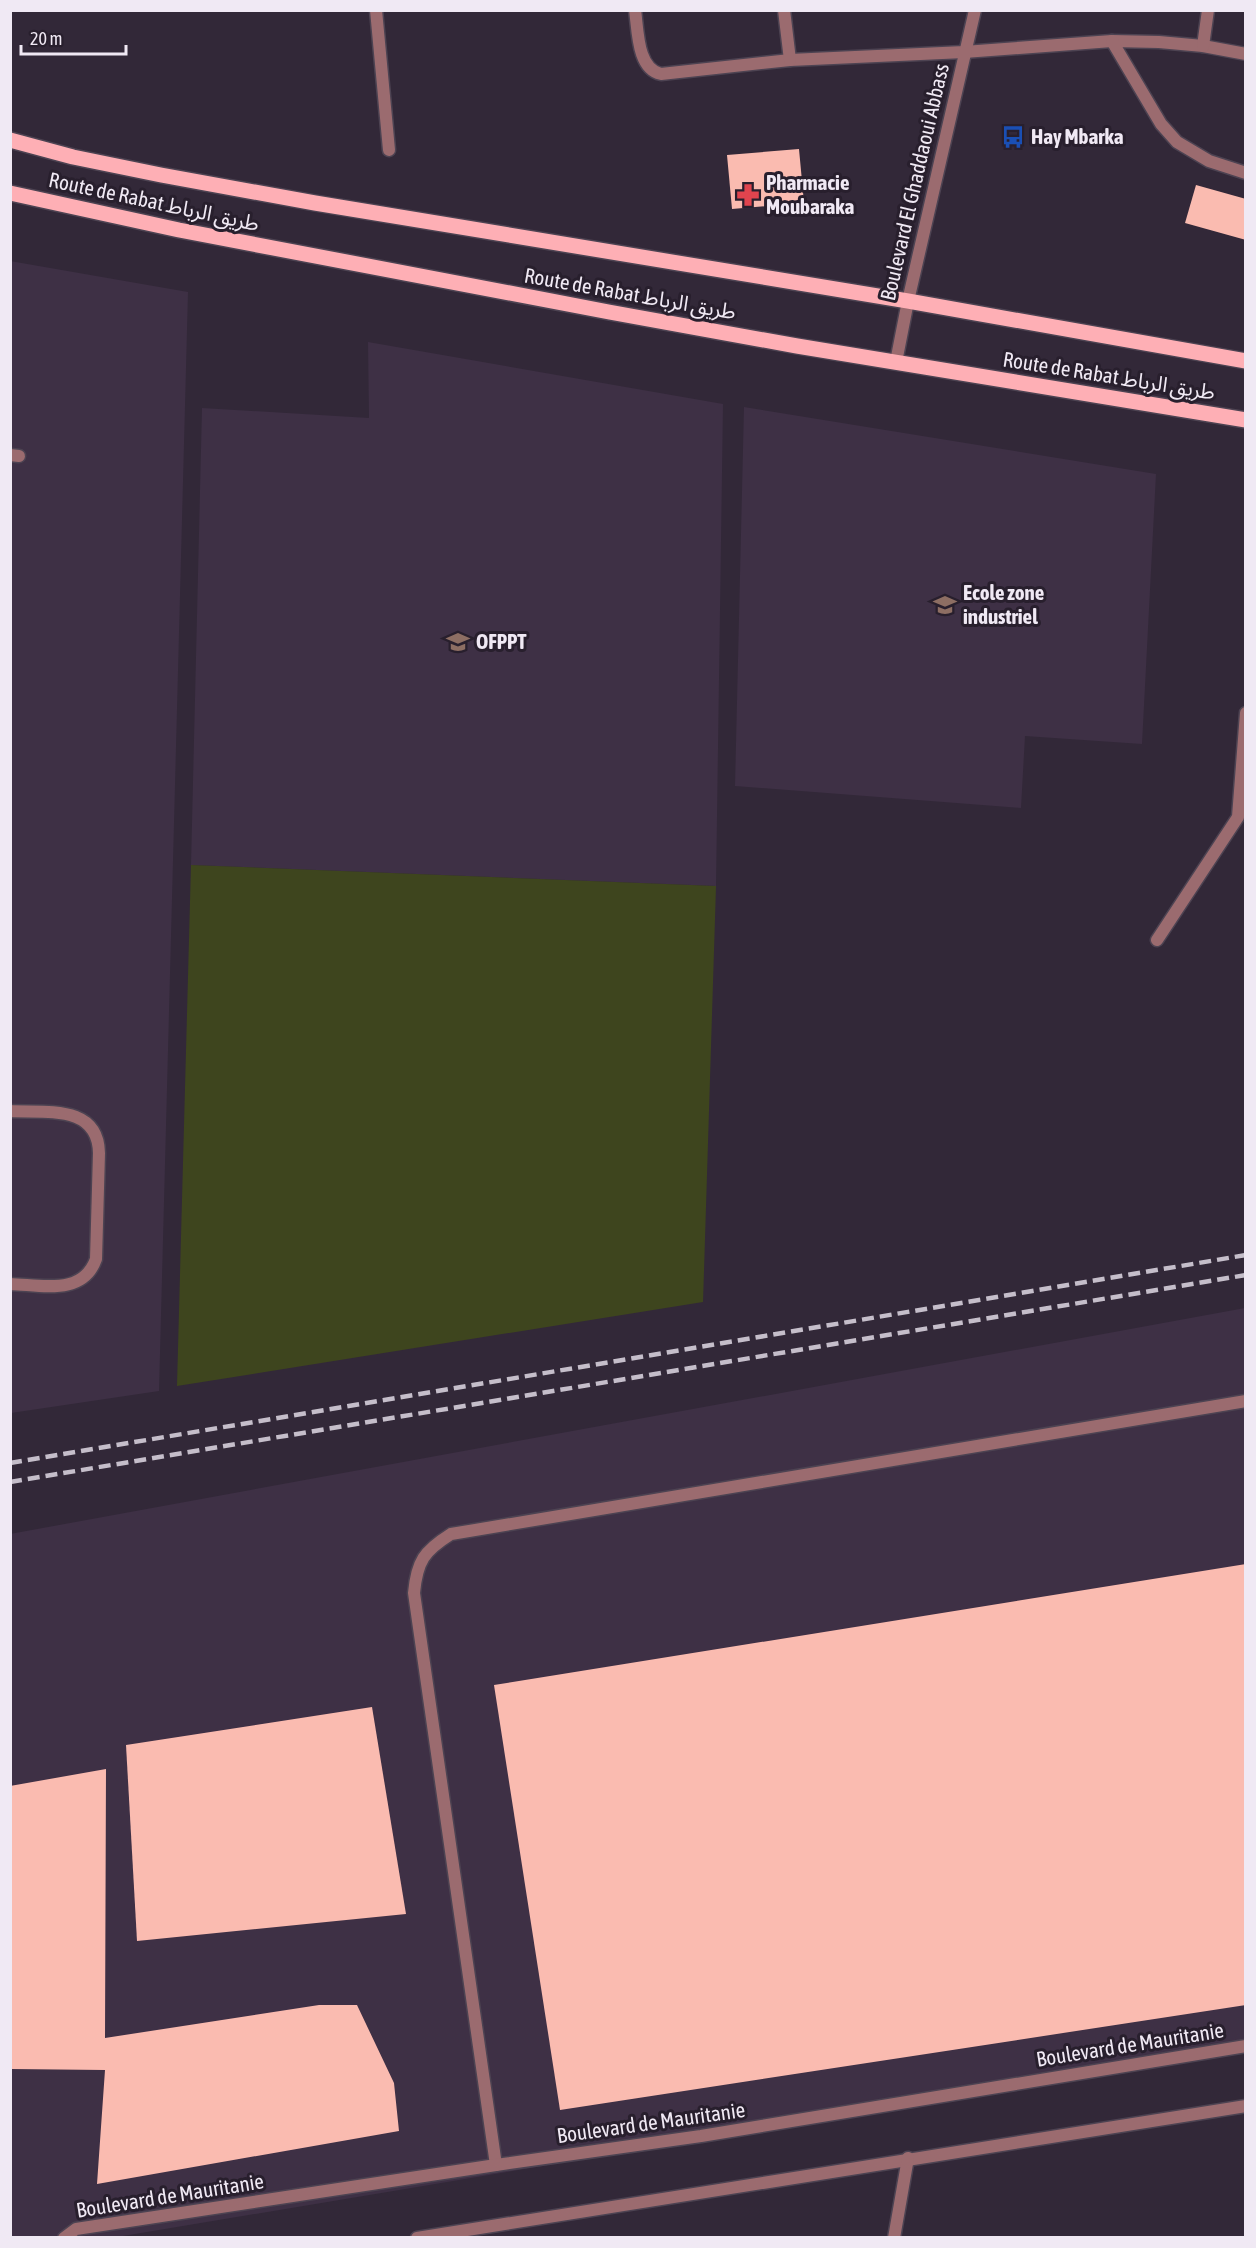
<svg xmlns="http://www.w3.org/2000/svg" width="1256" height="2248" viewBox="0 0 1256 2248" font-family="'Asap Condensed','Noto Sans Arabic',sans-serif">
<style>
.built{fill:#3e3045}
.green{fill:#3e451e}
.building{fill:#fabbb0}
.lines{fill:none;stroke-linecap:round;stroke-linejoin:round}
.service-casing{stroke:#4d4352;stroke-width:15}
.minor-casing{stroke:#4d4352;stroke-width:15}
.tertiary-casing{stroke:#4d4352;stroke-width:15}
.primary-casing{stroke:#4d4352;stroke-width:18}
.service{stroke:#9b6b6f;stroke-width:12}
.minor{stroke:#9b6b6f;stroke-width:12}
.tertiary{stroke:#9b6b6f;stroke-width:12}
.primary{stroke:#feafb5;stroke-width:15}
.rail{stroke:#c5beca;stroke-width:4.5;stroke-dasharray:12 6;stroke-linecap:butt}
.labels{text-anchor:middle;stroke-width:6;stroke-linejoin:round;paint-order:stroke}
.poi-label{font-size:21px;font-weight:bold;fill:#f0e9f4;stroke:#281f2d;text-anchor:start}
.street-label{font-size:21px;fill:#f0e9f4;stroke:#281f2d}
</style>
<rect width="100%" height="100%" fill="#322838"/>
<g class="built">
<path d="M10 261 188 292 159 1391 11 1413Z"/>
<path d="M368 342 723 404 716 886 191 865 202 408 369 418Z"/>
<path d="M744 407 1156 474 1142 744 1025 736 1021 808 735 786Z"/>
<path d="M1245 1308V2049L117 2237H11L10 1534Z"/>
</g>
<path class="green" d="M191 865 716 886 703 1302 177 1386Z"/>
<g class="building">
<path d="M799 149 804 203 732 209 727 155Z"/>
<path d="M1196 185 1246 199V240L1185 223Z"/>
<path d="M1246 1564V2005L560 2110 494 1685Z"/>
<path d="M372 1707 406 1914 137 1941 126 1745Z"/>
<path d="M106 1769 105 2038 319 2005H357L394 2083 399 2131 97 2184 105 2070 10 2069V1786Z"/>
</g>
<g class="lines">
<g class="service-casing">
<g id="service">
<path d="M10 455 19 456"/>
<path d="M1157 940 1238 817 1246 713"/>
<path d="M10 1111C46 1113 98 1104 99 1153L96 1259C83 1296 42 1285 10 1284"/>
<path d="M496 2165 414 1593C417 1561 424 1551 451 1534L1246 1401"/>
</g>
</g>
<g class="minor-casing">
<g id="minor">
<path d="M376 10 389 150"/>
<path d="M635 10C638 30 637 69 661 74L790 60 964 52 1112 41 1159 42 1203 46 1246 54"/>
<path d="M784 10 790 60"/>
<path d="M1112 41 1161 124 1177 142 1209 161 1246 173"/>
<path d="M1203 46 1208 10"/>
<path d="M64 2238 76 2229 496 2165 701 2136 1246 2046"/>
<path d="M417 2238 1246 2106"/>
<path d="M894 2238 908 2158"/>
</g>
</g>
<g class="tertiary-casing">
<path id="tertiary" d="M896 362 908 301 975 10"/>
</g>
<g class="primary-casing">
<g id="primary">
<path d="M10 140 73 157 161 175 315 203 908 301 1246 361"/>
<path d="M10 193 179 230 609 312 797 346 1246 420"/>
</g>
</g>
<use href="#service" class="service"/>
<use href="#minor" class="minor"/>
<use href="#tertiary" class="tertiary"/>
<use href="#primary" class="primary"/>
<g class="rail">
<path d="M10 1463 1246 1255"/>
<path d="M10 1482 1246 1275"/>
</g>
</g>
<defs>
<g id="bus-bare" transform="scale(1.8)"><path d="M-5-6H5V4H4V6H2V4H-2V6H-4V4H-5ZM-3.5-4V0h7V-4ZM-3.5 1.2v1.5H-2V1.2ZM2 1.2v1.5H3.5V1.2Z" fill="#1a4fb4" stroke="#281f2d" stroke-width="2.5" paint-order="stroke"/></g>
<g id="pharmacy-bare" transform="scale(1.8)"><path d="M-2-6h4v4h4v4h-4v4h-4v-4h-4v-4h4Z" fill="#e0444e" stroke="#281f2d" stroke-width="2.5" paint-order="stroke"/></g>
<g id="school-bare" transform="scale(1.8)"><path d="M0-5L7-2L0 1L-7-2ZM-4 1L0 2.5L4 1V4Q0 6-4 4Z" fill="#8d6e63" stroke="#281f2d" stroke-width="2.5" paint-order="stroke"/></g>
<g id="university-bare" transform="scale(1.8)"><path d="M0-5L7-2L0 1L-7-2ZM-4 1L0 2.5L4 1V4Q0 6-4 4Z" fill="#8d6e63" stroke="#281f2d" stroke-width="2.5" paint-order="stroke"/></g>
</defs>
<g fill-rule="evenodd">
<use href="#bus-bare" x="1013" y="137"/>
<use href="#pharmacy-bare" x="748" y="195"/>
<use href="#school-bare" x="945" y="605"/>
<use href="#university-bare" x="458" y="642"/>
</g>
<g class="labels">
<g class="poi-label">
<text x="1031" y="144">Hay Mbarka</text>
<text x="766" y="190">Pharmacie<tspan x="766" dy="24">Moubaraka</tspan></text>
<text x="963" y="600">Ecole zone<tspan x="963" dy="24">industriel</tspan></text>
<text x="476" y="649">OFPPT</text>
</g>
<g class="street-label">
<text transform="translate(915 182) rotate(-77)" y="7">Boulevard El Ghaddaoui Abbass</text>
<text transform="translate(154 202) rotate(12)" y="7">Route de Rabat طريق الرباط</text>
<text transform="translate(630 294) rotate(10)" y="7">Route de Rabat طريق الرباط</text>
<text transform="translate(1109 376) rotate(9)" y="7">Route de Rabat طريق الرباط</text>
<text transform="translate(1130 2045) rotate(-9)" y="7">Boulevard de Mauritanie</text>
<text transform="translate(651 2123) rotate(-8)" y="7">Boulevard de Mauritanie</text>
<text transform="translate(170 2196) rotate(-9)" y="7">Boulevard de Mauritanie</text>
</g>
</g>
<rect width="1256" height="2248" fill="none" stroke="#f0e9f4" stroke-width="24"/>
<path d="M21 45v9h105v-9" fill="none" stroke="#f0e9f4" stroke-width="3"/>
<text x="30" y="45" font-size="18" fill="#f0e9f4" stroke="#281f2d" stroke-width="4.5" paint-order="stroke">20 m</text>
</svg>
